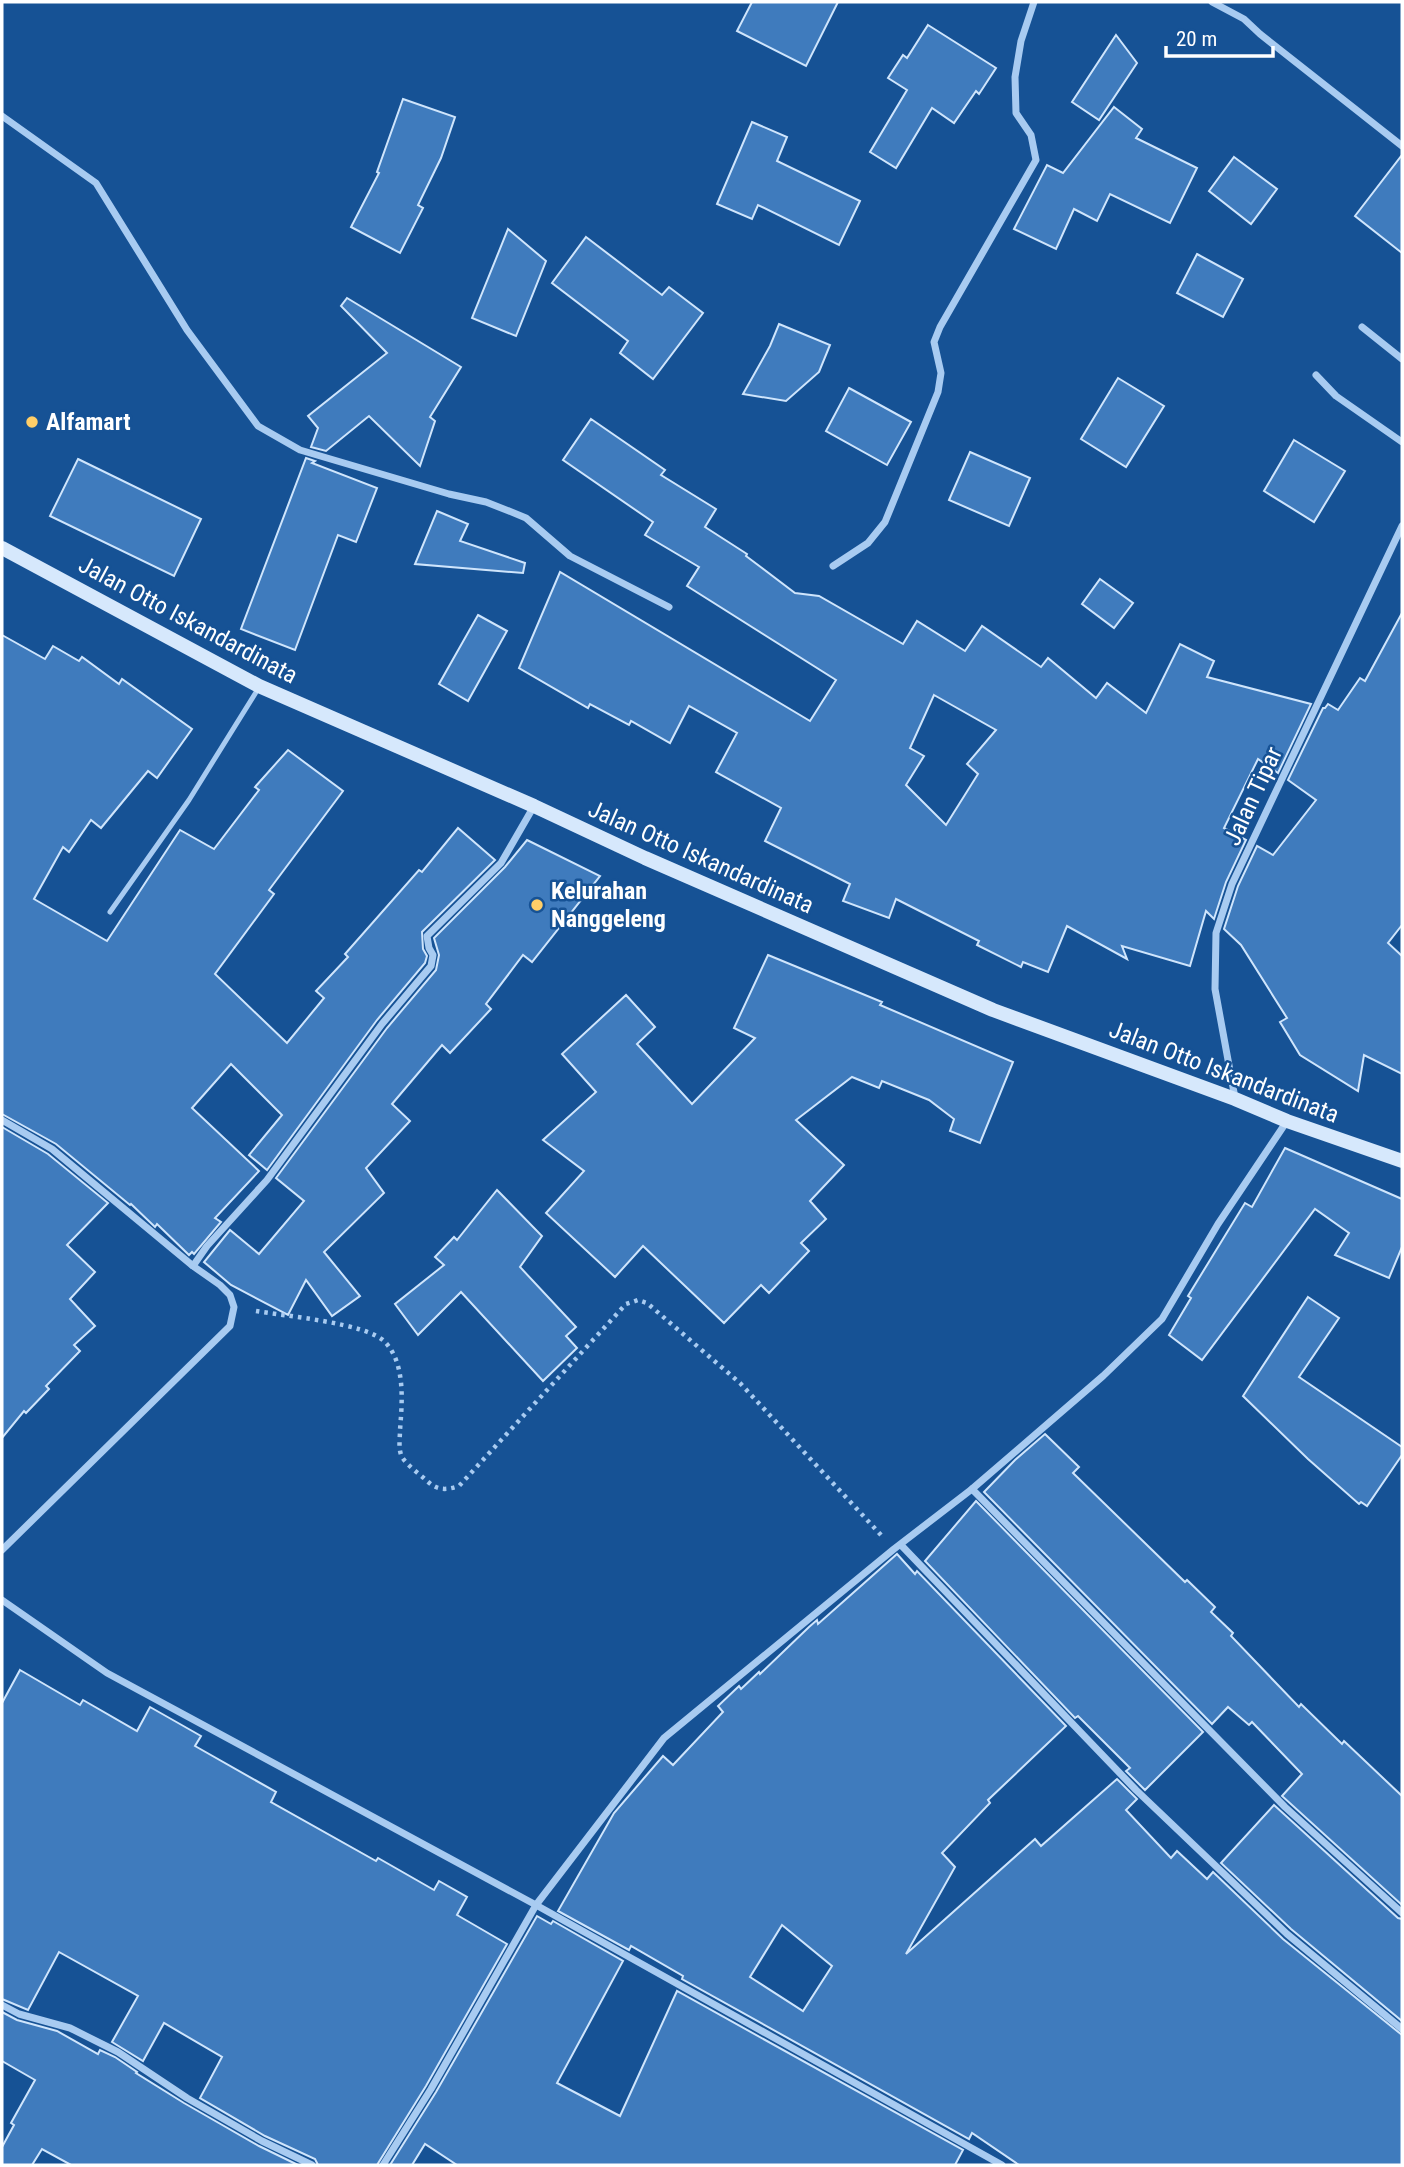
<svg xmlns="http://www.w3.org/2000/svg" width="1404" height="2167" viewBox="0 0 1404 2167" font-family="'Roboto Condensed',sans-serif">
<style>
.building{fill:#3f7bbd;stroke:#cfe5fc;stroke-width:2;fill-rule:evenodd}
.lines{fill:none;stroke-linecap:round;stroke-linejoin:round}
.path{stroke:#a8cbf1;stroke-width:4.5;stroke-dasharray:3.5 5;stroke-linecap:butt}
.lane{stroke:#a8cbf1;stroke-width:5}
.street{stroke:#a8cbf1;stroke-width:7}
.secondary{stroke:#d6e8fc;stroke-width:14}
.poi-dot{fill:#ffce68;stroke:#165295;stroke-width:2.5}
.labels{text-anchor:middle;stroke-width:5;stroke-linejoin:round;paint-order:stroke}
.poi-label{font-size:24px;font-weight:bold;fill:#fff;stroke:#165295;text-anchor:start}
.street-label{font-size:24px;fill:#fff;stroke:#165295}
</style>
<rect width="100%" height="100%" fill="#165295"/>
<g class="building">
<path d="M752 2H838L806 66 737 31Z"/>
<path d="M928 25 996 68 979 94 976 91 954 123 932 108 896 168 870 152 907 90 888 78 903 55 907 58Z"/>
<path d="M1116 35 1137 63 1099 120 1072 102Z"/>
<path d="M403 99 455 117 441 158 418 205 423 208 400 253 351 227 379 173 377 172Z"/>
<path d="M1114 107 1142 129 1136 138 1197 168 1170 223 1110 194 1097 221 1074 209 1056 249 1014 229 1047 165 1063 173Z"/>
<path d="M752 122 787 137 777 161 860 201 839 245 758 205 752 219 717 204Z"/>
<path d="M1402 155V253L1355 216Z"/>
<path d="M1234 157 1277 189 1251 224 1209 191Z"/>
<path d="M508 229 546 261 516 336 472 318Z"/>
<path d="M586 237 662 295 669 287 703 313 653 379 620 353 628 341 552 283Z"/>
<path d="M1197 254 1243 279 1223 317 1177 293Z"/>
<path d="M347 298 461 367 430 417 435 421 420 466 369 416 326 451 311 447 318 428 308 416 387 353 341 306Z"/>
<path d="M779 324 830 345 819 372 786 401 743 394 770 346Z"/>
<path d="M1118 378 1164 406 1126 467 1081 439Z"/>
<path d="M849 388 911 422 887 465 826 431Z"/>
<path d="M591 419 665 470 661 475 716 509 705 527 747 554 746 556 795 593 819 596 903 644 917 621 965 651 982 626 1041 667 1048 658 1096 698 1107 683 1146 713 1180 644 1214 661 1207 677 1311 704 1278 773 1258 759 1224 828 1246 840 1226 882 1214 919 1206 911 1190 966 1122 946 1127 959 1067 926 1048 972 1023 962 1021 967 977 945 979 941 896 899 889 918 843 901 850 884 765 841 781 808 716 772 737 733 689 706 670 743 631 721 629 725 590 704 588 708 519 668 560 572 810 721 836 680 687 586 699 567 645 535 653 522 563 460ZM934 695 996 730 967 764 978 774 946 825 906 785 924 756 910 748Z"/>
<path d="M1294 440 1345 471 1314 522 1264 491Z"/>
<path d="M970 452 1030 478 1009 526 949 500Z"/>
<path d="M306 458 315 461 312 463 377 488 356 542 338 535 295 650 241 629Z"/>
<path d="M78 459 201 519 174 576 50 516Z"/>
<path d="M437 511 468 524 460 541 525 563 523 573 415 564Z"/>
<path d="M1100 579 1133 603 1114 628 1082 604Z"/>
<path d="M1402 613V925L1388 943 1402 956V1074L1364 1055 1358 1091 1300 1055 1280 1022 1287 1018 1241 945 1224 929 1238 886 1257 846 1273 855 1316 800 1288 780 1323 708H1325L1328 704 1338 710 1360 678 1365 681Z"/>
<path d="M478 615 507 631 468 701 439 684Z"/>
<path d="M2 635 45 659 53 646 79 661 82 657 119 684 122 679 192 729 157 778 148 771 101 828 91 820 69 852 63 847 34 899 107 941 180 830 214 849 259 790 255 787 288 750 343 791 269 890 274 894 215 974 287 1043 324 998 316 991 348 957 345 954 419 870 422 872 458 828 495 860 422 932 423 949 427 956 425 963 377 1020 267 1170 249 1155 282 1115 231 1064 192 1108 259 1171 215 1218 221 1222 194 1254 192 1252 189 1255 157 1224 155 1227 131 1204 130 1205 56 1144 2 1114Z"/>
<path d="M527 840 600 876 532 962 523 955 486 1004 491 1009 450 1053 442 1045 392 1104 410 1121 366 1168 384 1193 324 1252 360 1296 332 1316 306 1280 288 1315 231 1285 204 1262 230 1230 259 1254 304 1201 276 1178 387 1028 436 970 439 955 434 938 505 867Z"/>
<path d="M768 955 882 1002 880 1005 1013 1062 980 1143 950 1131 954 1119 929 1100 882 1081 879 1088 852 1077 796 1120 844 1165 810 1201 826 1219 801 1243 809 1251 769 1293 761 1285 724 1323 643 1246 615 1277 546 1213 584 1171 543 1140 596 1092 562 1054 626 995 655 1027 637 1044 692 1104 755 1038 734 1028Z"/>
<path d="M2 1127 48 1154 108 1203 67 1245 95 1272 70 1299 95 1326 74 1345 80 1351 46 1386 49 1389 26 1413 24 1411 2 1438Z"/>
<path d="M1285 1148 1402 1199V1247L1389 1278 1335 1255 1349 1233 1315 1209 1202 1360 1169 1335 1191 1298 1188 1296 1245 1203 1252 1207Z"/>
<path d="M497 1190 542 1236 520 1267 576 1327 566 1336 577 1348 543 1381 461 1292 418 1335 395 1304 444 1265 435 1257 454 1237 457 1240Z"/>
<path d="M1308 1297 1339 1318 1299 1377 1402 1447V1455L1367 1506 1361 1502 1359 1504 1308 1459 1243 1396Z"/>
<path d="M1045 1434 1079 1467 1073 1473 1185 1582 1187 1580 1215 1607 1211 1612 1233 1633 1231 1636 1299 1707 1301 1704 1342 1744 1344 1741 1402 1796V1905L1282 1796 1302 1774 1252 1722 1249 1725 1228 1707 1212 1724 984 1492 1015 1460Z"/>
<path d="M976 1501 1203 1732 1145 1790 1126 1771 1130 1768 1078 1716 1075 1718 925 1561Z"/>
<path d="M897 1554 915 1574 917 1571 1066 1726 988 1800 990 1803 942 1853 955 1867 906 1954 1035 1839 1041 1846 1117 1779 1137 1799 1126 1810 1171 1858 1177 1851 1207 1879 1213 1872 1283 1939 1402 2035V2165H1019L972 2133 969 2139 682 1979 683 1976 631 1946 629 1950 558 1911 614 1813 663 1756 673 1765 723 1712 718 1706 739 1686 741 1689 759 1672 760 1674 809 1627 817 1620 818 1624ZM782 1925 832 1966 803 2011 750 1977Z"/>
<path d="M20 1670 80 1705 83 1700 137 1731 150 1707 201 1736 195 1746 276 1792 271 1802 376 1861 378 1858 434 1890 439 1881 467 1897 457 1915 507 1944 426 2086 377 2165H318L315 2159 265 2136 200 2098 222 2057 164 2023 143 2061 112 2042 138 1996 59 1952 28 2010 2 1999V1703Z"/>
<path d="M1274 1805 1398 1918 1402 1919V2021L1291 1929 1221 1863Z"/>
<path d="M537 1916 551 1924 553 1921 623 1961 557 2083 620 2116 677 1991 963 2150 955 2165H457L425 2144 412 2165H390L436 2092Z"/>
<path d="M2 2012 17 2020 57 2031 98 2054 100 2050 115 2057 137 2072 136 2073 184 2103 259 2146 298 2165H71L42 2149 32 2165H2V2147L14 2125 11 2123 35 2080 2 2061Z"/>
</g>
<g class="lines">
<path class="path" d="M256 1311C284 1316 367 1323 385 1342 406 1364 402 1403 400 1430 400 1439 398 1449 402 1457 407 1465 418 1473 425 1479 436 1490 444 1491 459 1486L626 1304 638 1300 647 1303 740 1383 881 1535"/>
<path class="lane" d="M110 912 189 800 258 689"/>
<g class="street">
<path d="M1212 2 1244 19 1260 34 1402 146"/>
<path d="M2 116 96 183 187 330 258 426 300 450 449 494 486 502 509 511 526 518 570 556 669 607"/>
<path d="M1362 327 1402 359"/>
<path d="M1316 375 1336 396 1402 442"/>
<path d="M833 566 868 543 885 522 938 392 941 373 934 342 940 327 1036 160 1031 135 1016 113 1015 77 1021 41 1034 2"/>
<path d="M1235 1098 1215 989 1216 933 1232 884 1402 526"/>
<path d="M2 1120 52 1149 193 1266 220 1285 230 1295 234 1307 230 1326 2 1550"/>
<path d="M193 1266 207 1246 267 1180 382 1024 431 966 433 955 429 948 427 936 501 863 534 806"/>
<path d="M972 1489 1285 1807 1402 1913"/>
<path d="M901 1545 1136 1790 1287 1934 1402 2029"/>
<path d="M2 1600 107 1673 536 1905 1002 2165"/>
<path d="M2 2005 19 2014 70 2028 118 2052 187 2098 262 2141 312 2165"/>
<path d="M383 2165 431 2089 536 1905 664 1738 894 1549 972 1489 1103 1376 1162 1319 1218 1224 1287 1121"/>
</g>
<path class="secondary" d="M2 548 259 686 534 806 645 858 993 1010 1235 1099 1287 1121 1402 1161"/>
</g>
<g class="poi-dot">
<circle cx="32" cy="422" r="7"/>
<circle cx="537" cy="905" r="7"/>
</g>
<g class="labels">
<g class="poi-label">
<text x="46" y="430">Alfamart</text>
<text x="551" y="899">Kelurahan<tspan x="551" dy="28">Nanggeleng</tspan></text>
</g>
<g class="street-label">
<text transform="translate(188 620) rotate(28)" y="8">Jalan Otto Iskandardinata</text>
<text transform="translate(1253 796) rotate(-65)" y="8">Jalan Tipar</text>
<text transform="translate(701 857) rotate(24)" y="8">Jalan Otto Iskandardinata</text>
<text transform="translate(1224 1072) rotate(21)" y="8">Jalan Otto Iskandardinata</text>
</g>
</g>
<rect width="1404" height="2167" fill="none" stroke="#ffffff" stroke-width="7"/>
<path d="M1166 46v10h107v-10" fill="none" stroke="#ffffff" stroke-width="3.5"/>
<text x="1176" y="46" font-size="21" fill="#ffffff" stroke="#165295" stroke-width="5" paint-order="stroke">20 m</text>
</svg>
